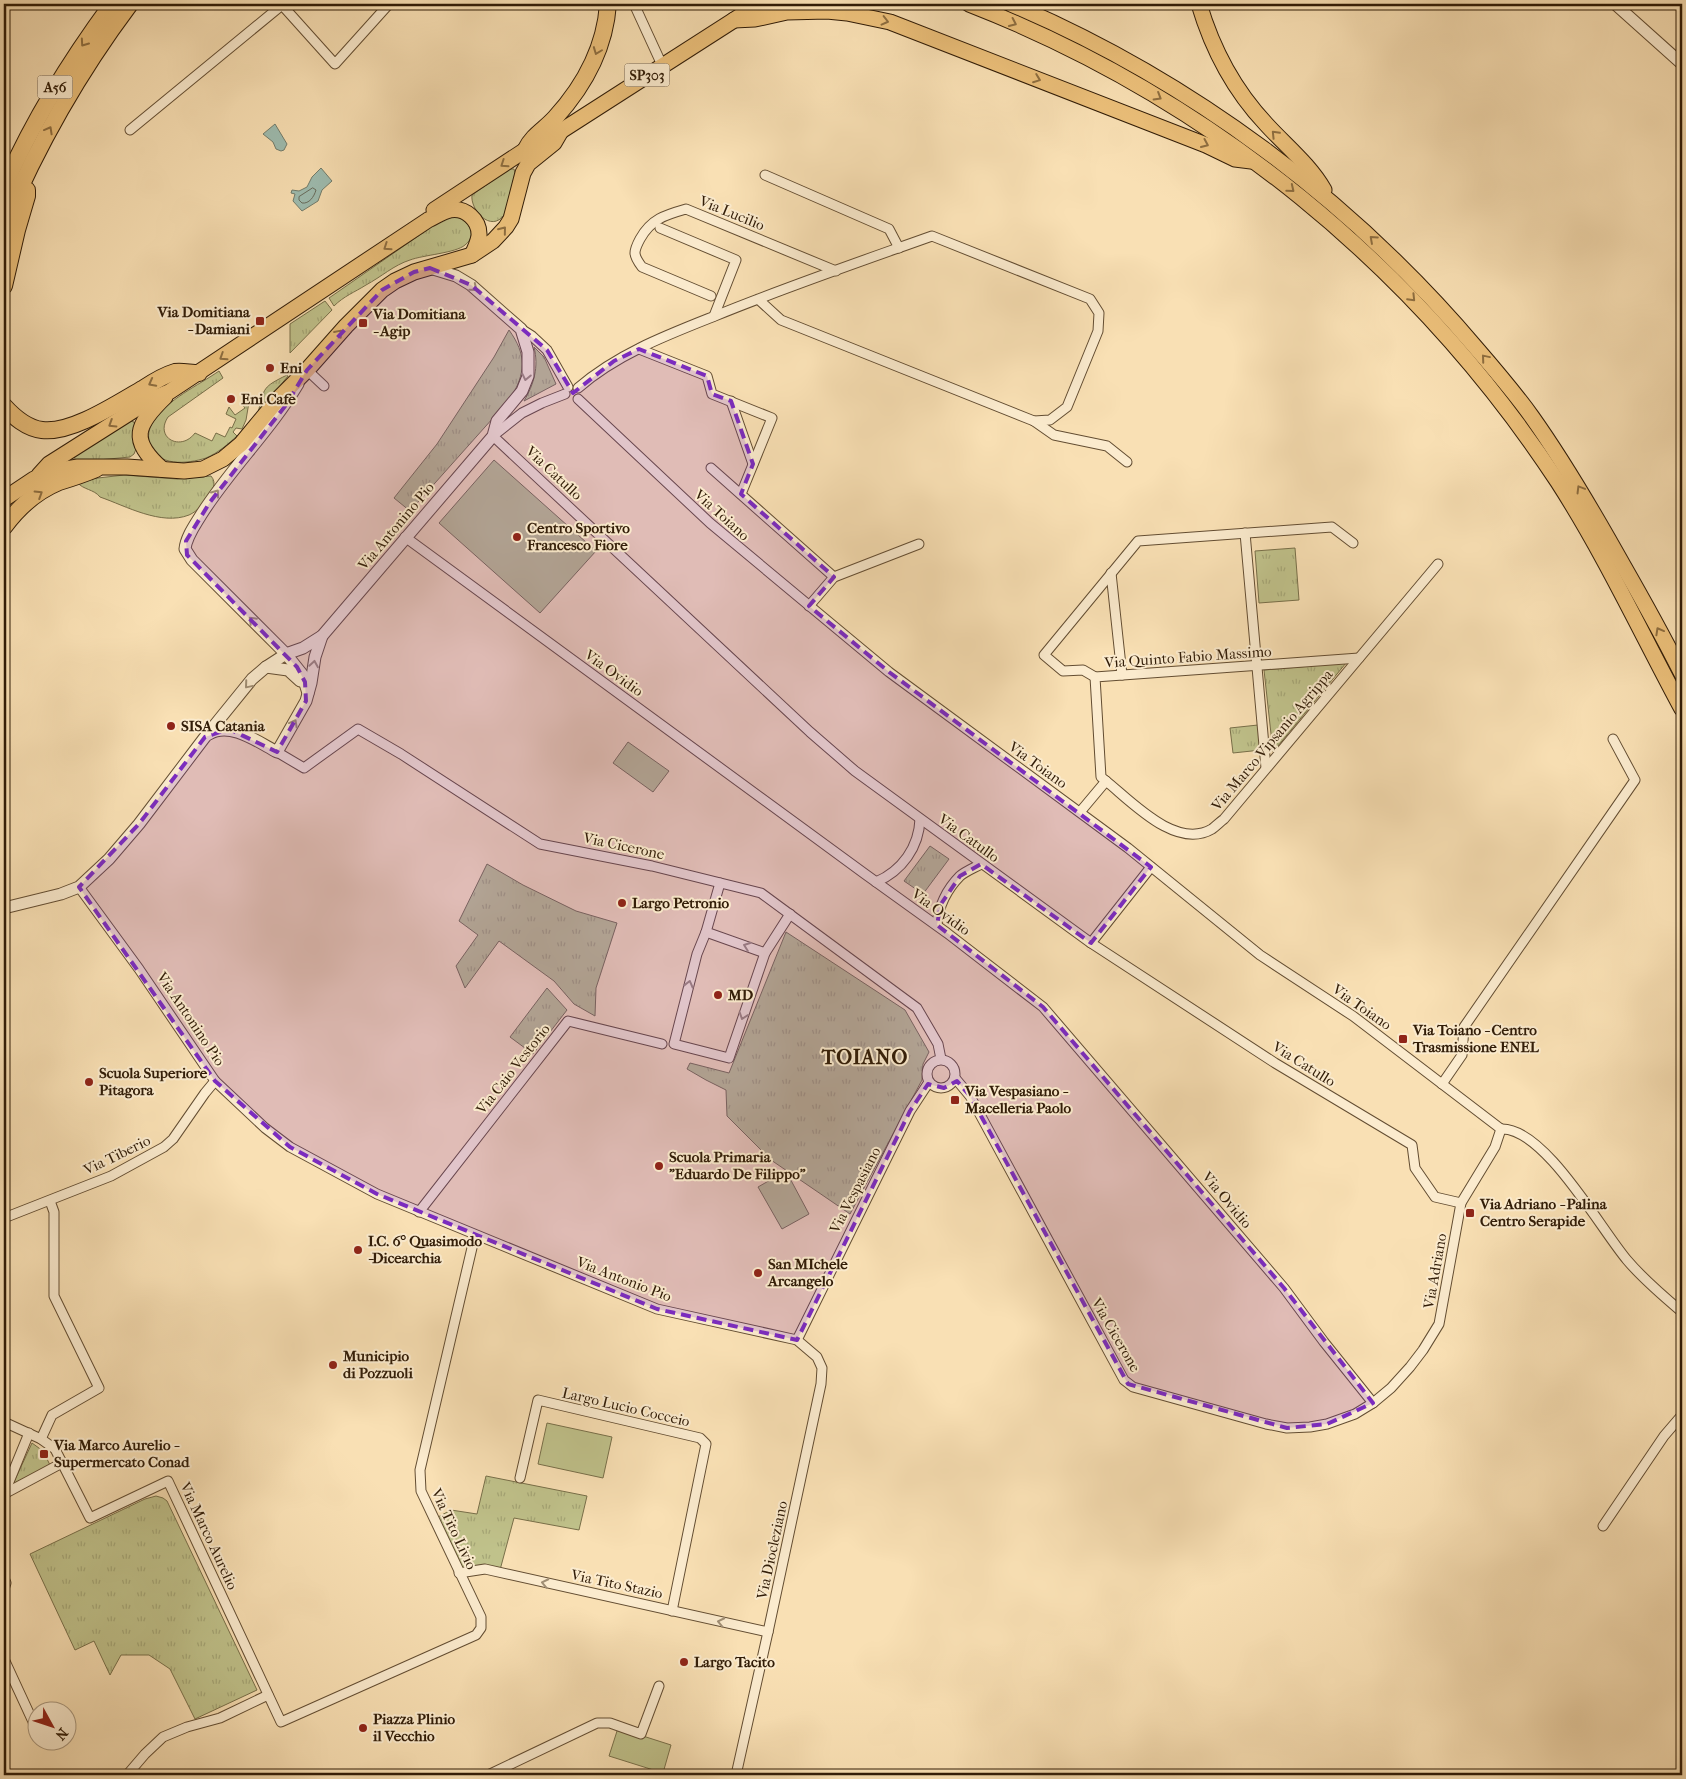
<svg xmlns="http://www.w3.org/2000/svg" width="1686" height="1779" viewBox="0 0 1686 1779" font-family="'IM FELL French Canon',serif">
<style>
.grass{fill:url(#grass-tufts);stroke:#786f49}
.garden{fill:#c0c28b;stroke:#786f49}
.water{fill:#9ebdb1;stroke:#727d6d}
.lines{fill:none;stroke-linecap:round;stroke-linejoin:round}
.shore{stroke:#686c5c;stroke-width:1}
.minor-casing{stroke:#634d32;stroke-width:11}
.tertiary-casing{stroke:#634d32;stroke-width:13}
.primary-casing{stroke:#311c07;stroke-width:17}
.trunk-casing{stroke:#311c07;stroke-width:17}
.motorway-casing{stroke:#311c07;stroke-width:18}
.minor{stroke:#fbebce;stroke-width:9}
.tertiary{stroke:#fbebce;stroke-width:11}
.primary{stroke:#ecc07a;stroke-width:15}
.trunk{stroke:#ecc07a;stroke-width:15}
.motorway{stroke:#ecc07a;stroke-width:16}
.oneway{stroke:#8e6e40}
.oneway2{stroke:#a08e74}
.marked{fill:#7b2cbf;fill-opacity:0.2;stroke:#7b2cbf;stroke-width:4;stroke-dasharray:10 6;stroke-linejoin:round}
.poi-dot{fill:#8f2418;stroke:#fbebce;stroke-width:2}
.labels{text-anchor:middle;stroke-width:4;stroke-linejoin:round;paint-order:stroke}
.shield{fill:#fbebce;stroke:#6e5a43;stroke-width:1}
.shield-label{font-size:14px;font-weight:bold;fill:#311c07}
.street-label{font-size:15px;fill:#311c07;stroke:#fbebce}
.poi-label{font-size:15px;font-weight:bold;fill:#311c07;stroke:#fbebce;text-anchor:start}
.district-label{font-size:20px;font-weight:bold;letter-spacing:1px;fill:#311c07;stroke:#fbebce}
</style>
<defs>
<pattern id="grass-tufts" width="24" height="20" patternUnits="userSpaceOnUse" patternTransform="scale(1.25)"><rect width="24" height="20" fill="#c0c28b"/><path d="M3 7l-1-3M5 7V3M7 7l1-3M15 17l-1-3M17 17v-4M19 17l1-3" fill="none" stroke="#a5a676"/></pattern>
</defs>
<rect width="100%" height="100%" fill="#f9e0b4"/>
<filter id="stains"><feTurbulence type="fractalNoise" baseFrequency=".004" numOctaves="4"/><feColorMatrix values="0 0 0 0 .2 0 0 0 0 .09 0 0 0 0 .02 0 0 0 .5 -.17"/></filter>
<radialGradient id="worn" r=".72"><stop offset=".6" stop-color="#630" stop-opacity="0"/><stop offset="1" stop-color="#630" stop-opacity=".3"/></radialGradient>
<g class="grass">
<path d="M509 169H514L515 173C512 184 510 206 504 215 491 233 470 210 472 195Z"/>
<path d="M455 216C467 220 479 234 465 245 456 253 423 255 410 260 394 265 381 277 366 285 355 292 344 296 334 306L329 298 434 225 447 218Z"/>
<path d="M325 301 332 310 290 353V324Z"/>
<path d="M509 330C527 355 526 373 510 399L410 511 394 498 437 444 494 357Z"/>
<path d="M534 347 544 357 556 384 524 401C534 384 539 367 534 347Z"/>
<path d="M219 371 223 378 168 417C154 438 181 452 195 433L212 441 216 433 225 437 230 427 232 428 236 419 226 414 229 407 235 415 245 408 241 403 247 398 249 402 246 420 242 429 236 428 233 432 237 436C228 444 218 453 206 458 187 464 157 467 150 444 147 437 149 428 153 422 166 400 199 385 219 371Z"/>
<path d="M287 375 288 376 258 413C264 387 263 387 287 375Z"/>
<path d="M130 421 134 422 135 426 133 438 136 449 134 454 130 457 77 462 74 457Z"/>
<path d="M124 475 177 479 211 476C217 483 213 490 208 496 203 504 198 511 189 515 161 526 126 506 100 497 94 489 83 490 77 482L98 478Z"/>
<path d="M1295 548 1299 600 1259 603 1255 551Z"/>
<path d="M1346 663 1273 752 1264 670Z"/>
<path d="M1258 725 1261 750 1233 753 1230 728Z"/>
<path d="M930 846 949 859 923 894 904 881Z"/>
<path d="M487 864 523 885 576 911 617 923 596 988 595 1016 574 1004 554 981 499 941 465 988 456 966 478 935 459 921Z"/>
<path d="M786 932 905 1010 929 1052 923 1064 922 1080 850 1214 771 1160 727 1116 726 1090 706 1080 687 1069 690 1063 729 1073Z"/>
<path d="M547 988 567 1010 533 1054 510 1037Z"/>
<path d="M32 1443 43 1451 50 1465 13 1484Z"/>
<path d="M486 1476 587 1496 579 1530 514 1518 500 1570 463 1569 438 1517 451 1510 477 1514Z"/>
<path d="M156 1496 163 1498 167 1501 257 1690 195 1719 170 1669 149 1655H121L110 1675 94 1641 75 1650 30 1554 145 1499Z"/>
</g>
<g class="garden">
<path d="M494 460 596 551 540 613 439 523Z"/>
<path d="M628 742 669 771 653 792 613 763Z"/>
<path d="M786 1171 809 1214 782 1229 758 1187Z"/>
<path d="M547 1423 612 1437 603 1478 538 1464Z"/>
<path d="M618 1728 671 1745 663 1773 609 1756Z"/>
</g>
<g class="water">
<path d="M275 124 287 144 284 150 281 151 276 149 273 142 263 134Z"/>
<path d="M321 168 332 181 322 190 318 201 302 211 293 201 295 194 291 193 292 190 299 191 307 187 312 177Z"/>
</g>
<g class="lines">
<path class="shore" d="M313 188 316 190C314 197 309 204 302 203L299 200V197Z"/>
<g class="minor-casing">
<g id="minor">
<path d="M634 4 662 65"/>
<path d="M130 130 282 5 335 64 389 4"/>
<path d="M765 175 889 229 899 248"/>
<path d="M660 228 736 260 714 316"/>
<path d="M711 296 642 267C633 255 633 252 640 239 651 219 665 215 686 209L836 271"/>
<path d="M521 329 532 336 547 350 568 387"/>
<path d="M639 349 707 376 712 394 772 418 741 494"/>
<path d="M307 370 324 386"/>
<path d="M578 388C617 354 667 335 715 316 786 287 859 262 932 236L1090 299 1099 313 1098 331 1067 407 1050 420 1034 421 781 320 758 299"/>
<path d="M565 394 542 403 522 413 493 436 810 732 855 771 1091 943 1275 1063 1412 1145 1415 1168 1435 1197 1461 1203"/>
<path d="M578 399 710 523 889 672 1128 848 1260 955 1353 1016 1501 1129"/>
<path d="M731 401 753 464"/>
<path d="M1034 421 1054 435 1107 446 1127 462"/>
<path d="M711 468 834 577"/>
<path d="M1245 533 1266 768"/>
<path d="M405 537 865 874 947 933 1043 1007 1284 1288 1324 1342 1373 1403"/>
<path d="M1111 573 1122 675"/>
<path d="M809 606 834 577 919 544"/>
<path d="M1095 677 1083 670 1063 671 1044 655 1138 541 1332 527 1353 543"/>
<path d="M277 752 304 768 358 729 401 754 540 844 652 866 761 893 917 1008 938 1044 941 1059"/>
<path d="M1106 781 1101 777 1095 677 1359 658"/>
<path d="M1080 812 1106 781C1132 802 1176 850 1212 829 1216 826 1220 822 1224 819L1438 564"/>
<path d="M876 882C902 871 919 847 920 819"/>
<path d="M720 883 706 932 765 953 790 914"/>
<path d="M79 887 139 969 215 1081 265 1128 290 1147 377 1194 657 1309 797 1340 817 1357 822 1368 821 1384 768 1632 736 1775"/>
<path d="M937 925C938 907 947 889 960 876 966 871 974 868 981 864"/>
<path d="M706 932 697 954 674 1044 729 1058 765 953"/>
<path d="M1091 943 1151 867"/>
<circle cx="941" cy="1074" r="14"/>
<path d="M955 1078 970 1096 1124 1380 1133 1387 1266 1424 1287 1428 1310 1427 1327 1424 1355 1414 1373 1403 1391 1388 1410 1367 1423 1350 1439 1324 1461 1203 1495 1147 1501 1129"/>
<path d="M1442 1084 1462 1055 1464 1027 1635 780 1613 739"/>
<path d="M1501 1129C1544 1127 1600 1228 1627 1260 1643 1279 1663 1296 1682 1312"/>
<path d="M419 1212 568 1021 662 1044"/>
<path d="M4 1218 111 1176 164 1147 173 1139 205 1093 215 1081"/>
<path d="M797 1340 910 1111 929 1082"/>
<path d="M4 1422 41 1439 55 1449 90 1518 168 1481 281 1722 476 1635 481 1628V1617L421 1491 420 1470 475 1235"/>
<path d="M41 1439 52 1415 99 1388 54 1296V1212L50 1201"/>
<path d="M520 1478 538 1400 700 1438 706 1444 672 1611"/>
<path d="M4 1494 62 1463"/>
<path d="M4 1494 29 1433"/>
<path d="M1603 1526 1664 1436 1682 1415"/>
<path d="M459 1573 485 1569 768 1632"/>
<path d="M4 1578 6 1583 4 1589"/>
<path d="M4 1659 35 1726"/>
<path d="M127 1775 145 1754 163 1737 187 1727 220 1718 268 1695"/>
<path d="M488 1775 597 1723H610L641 1734 659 1686"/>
</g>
</g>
<g class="tertiary-casing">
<g id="tertiary">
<path d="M1615 4 1682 64"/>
<path d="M298 384C270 431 230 469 201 515 195 525 186 537 185 549L192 560 286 654 302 674 308 693"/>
<path d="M266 667 288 670 300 681"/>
<path d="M209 734C230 721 258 742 277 752L306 701 311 683 315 657 322 636"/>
<path d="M4 908 61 894 79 887 109 859 139 824 205 737 252 679 266 667 286 654 303 648 322 636 493 436 497 421 522 391 528 376V352L521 329 471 285 456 276 430 268"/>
</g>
</g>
<g class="primary-casing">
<g id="primary">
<path d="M434 210 548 135 561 131 759 4"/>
<path d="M162 469C129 440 136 425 165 397"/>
<path d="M39 475 49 464 150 400 169 392 428 220C435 217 443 211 450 210 465 207 480 220 479 236 478 242 475 249 472 255"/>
<path d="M4 499 34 479 66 469 78 467H127L184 471 203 469 223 459 241 444 279 398 307 370 346 326 382 290 395 281 414 272 472 255 493 241 506 227 511 219 523 173 528 164 554 143 561 131"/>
</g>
</g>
<g class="trunk-casing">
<g id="trunk">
<path d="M969 4C1210 98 1416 266 1558 482 1605 555 1641 633 1682 709"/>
<path d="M1011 4C1190 80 1351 200 1477 349 1496 371 1515 393 1532 417 1566 465 1595 515 1624 567 1644 602 1664 638 1682 674"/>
<path d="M1199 4C1212 48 1234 90 1266 124 1285 145 1310 165 1324 190"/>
<path d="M734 20 755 19 787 12 827 11 847 13 890 22 1206 145 1235 159 1251 161"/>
</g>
</g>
<g class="motorway-casing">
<g id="motorway">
<path d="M526 149C533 135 544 130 555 118 584 86 605 48 608 4"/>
<path d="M4 187C32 122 70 61 112 4"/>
<path d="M4 224C37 146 79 72 130 4"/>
<path d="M4 286 17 230 27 196V190"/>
<path d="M4 406C14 417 26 428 42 430 72 434 119 402 144 388 153 382 165 375 175 372 182 371 191 373 199 373"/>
<path d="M4 527C18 508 37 491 59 482 72 478 84 474 96 469"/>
</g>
</g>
<use href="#minor" class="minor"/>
<use href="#tertiary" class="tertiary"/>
<use href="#primary" class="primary"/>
<use href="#trunk" class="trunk"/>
<use href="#motorway" class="motorway"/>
</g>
<defs><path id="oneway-chevron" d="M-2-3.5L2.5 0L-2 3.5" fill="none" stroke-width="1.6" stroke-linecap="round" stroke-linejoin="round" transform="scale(1.25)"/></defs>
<g class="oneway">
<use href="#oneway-chevron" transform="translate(885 21) rotate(14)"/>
<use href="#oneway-chevron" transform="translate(1013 23) rotate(25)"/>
<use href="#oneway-chevron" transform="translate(84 43) rotate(125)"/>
<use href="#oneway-chevron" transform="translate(597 51) rotate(111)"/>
<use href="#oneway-chevron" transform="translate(1037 79) rotate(21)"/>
<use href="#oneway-chevron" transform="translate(1158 97) rotate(31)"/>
<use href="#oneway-chevron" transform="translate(49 130) rotate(-61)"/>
<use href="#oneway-chevron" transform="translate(1275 134) rotate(-134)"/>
<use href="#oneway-chevron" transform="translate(1205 144) rotate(24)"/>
<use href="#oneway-chevron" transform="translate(504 164) rotate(146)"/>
<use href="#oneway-chevron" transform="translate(1291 189) rotate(39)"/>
<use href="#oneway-chevron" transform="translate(503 230) rotate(-51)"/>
<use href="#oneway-chevron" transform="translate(1373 239) rotate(-138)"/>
<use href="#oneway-chevron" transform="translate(387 247) rotate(146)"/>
<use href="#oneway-chevron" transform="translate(1412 298) rotate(46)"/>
<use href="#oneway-chevron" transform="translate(339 333) rotate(-49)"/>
<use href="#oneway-chevron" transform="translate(223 357) rotate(147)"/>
<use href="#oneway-chevron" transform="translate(1485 358) rotate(-130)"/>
<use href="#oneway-chevron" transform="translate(152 383) rotate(152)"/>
<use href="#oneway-chevron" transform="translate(112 424) rotate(148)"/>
<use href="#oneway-chevron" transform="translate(1580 489) rotate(-121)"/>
<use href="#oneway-chevron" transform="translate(39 494) rotate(-32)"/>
<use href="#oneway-chevron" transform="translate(1659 631) rotate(-119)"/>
</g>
<g class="oneway2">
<use href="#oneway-chevron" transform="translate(474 288) rotate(39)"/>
<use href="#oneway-chevron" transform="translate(526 377) rotate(102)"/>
<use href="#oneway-chevron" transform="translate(216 493) rotate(-54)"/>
<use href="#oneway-chevron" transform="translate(252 620) rotate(-135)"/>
<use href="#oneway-chevron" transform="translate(314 664) rotate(-81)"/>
<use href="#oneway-chevron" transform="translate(248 685) rotate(130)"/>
<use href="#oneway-chevron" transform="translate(294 723) rotate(-61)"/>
<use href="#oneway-chevron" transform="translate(747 946) rotate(-160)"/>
<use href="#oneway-chevron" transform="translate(689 984) rotate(-76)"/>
<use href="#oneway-chevron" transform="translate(743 1016) rotate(109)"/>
<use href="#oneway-chevron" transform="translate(545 1583) rotate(-168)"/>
<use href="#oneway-chevron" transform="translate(721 1622) rotate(-168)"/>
</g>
<path class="marked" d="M430 268 471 285 547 350 573 393 614 361 639 349 707 376 712 394 731 401 753 464 741 494 834 577 809 606 889 672 1151 867 1091 943 981 864 960 876 941 904 937 925 1043 1007 1284 1288 1373 1403 1327 1424 1287 1428 1128 1384 970 1096 957 1081 944 1088 928 1084 910 1111 797 1340 657 1309 377 1194 290 1147 215 1081 79 887 139 824 205 737 229 729 277 752 306 701 305 682 297 667 187 555 186 541 210 502 286 405 307 370 382 290 414 272Z"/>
<g class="poi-dot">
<rect x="255" y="316" width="10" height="10" rx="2.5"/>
<rect x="358" y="318" width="10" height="10" rx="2.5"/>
<circle cx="270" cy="368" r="5"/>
<circle cx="231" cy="399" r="5"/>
<circle cx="517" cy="537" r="5"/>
<circle cx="171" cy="726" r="5"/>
<circle cx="622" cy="903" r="5"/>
<circle cx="718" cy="995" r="5"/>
<rect x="1398" y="1034" width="10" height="10" rx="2.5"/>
<circle cx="89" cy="1082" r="5"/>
<rect x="950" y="1095" width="10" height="10" rx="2.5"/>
<circle cx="659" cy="1166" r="5"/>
<rect x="1465" y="1208" width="10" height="10" rx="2.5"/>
<circle cx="358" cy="1250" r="5"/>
<circle cx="758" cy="1273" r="5"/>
<circle cx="333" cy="1365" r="5"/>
<rect x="39" y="1449" width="10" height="10" rx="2.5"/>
<circle cx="684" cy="1662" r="5"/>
<circle cx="363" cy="1728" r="5"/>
</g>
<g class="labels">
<g class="shield">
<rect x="624.5" y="63.5" width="45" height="23" rx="4"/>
<rect x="37.5" y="75.5" width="35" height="23" rx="4"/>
</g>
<g class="shield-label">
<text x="647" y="80">SP303</text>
<text x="55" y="92">A56</text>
</g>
<g class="street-label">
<text transform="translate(732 213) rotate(22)" y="5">Via Lucilio</text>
<text transform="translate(554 473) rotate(43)" y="5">Via Catullo</text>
<text transform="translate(722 515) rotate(42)" y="5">Via Toiano</text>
<text transform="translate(396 526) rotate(-50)" y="5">Via Antonino Pio</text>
<text transform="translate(1188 657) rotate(-4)" y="5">Via Quinto Fabio Massimo</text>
<text transform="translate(614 673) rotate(36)" y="5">Via Ovidio</text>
<text transform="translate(1272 740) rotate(-50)" y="5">Via Marco Vipsanio Agrippa</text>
<text transform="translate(1038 765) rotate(36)" y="5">Via Toiano</text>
<text transform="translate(969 838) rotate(36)" y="5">Via Catullo</text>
<text transform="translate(624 846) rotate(12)" y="5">Via Cicerone</text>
<text transform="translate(941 912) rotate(36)" y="5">Via Ovidio</text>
<text transform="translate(1362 1007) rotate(35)" y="5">Via Toiano</text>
<text transform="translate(191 1019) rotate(56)" y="5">Via Antonino Pio</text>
<text transform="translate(1304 1064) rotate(32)" y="5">Via Catullo</text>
<text transform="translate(513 1069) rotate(-52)" y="5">Via Caio Vestorio</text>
<text transform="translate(117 1155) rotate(-26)" y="5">Via Tiberio</text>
<text transform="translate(855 1190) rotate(-63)" y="5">Via Vespasiano</text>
<text transform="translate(1227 1200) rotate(50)" y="5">Via Ovidio</text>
<text transform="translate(1435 1271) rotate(-80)" y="5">Via Adriano</text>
<text transform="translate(624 1279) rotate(21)" y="5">Via Antonio Pio</text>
<text transform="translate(1116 1335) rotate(60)" y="5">Via Cicerone</text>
<text transform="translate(626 1407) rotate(13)" y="5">Largo Lucio Cocceio</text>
<text transform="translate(454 1529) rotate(65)" y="5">Via Tito Livio</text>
<text transform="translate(209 1536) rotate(65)" y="5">Via Marco Aurelio</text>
<text transform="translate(772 1550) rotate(-78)" y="5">Via Diocleziano</text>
<text transform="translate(617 1584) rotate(12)" y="5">Via Tito Stazio</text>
</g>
<g class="poi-label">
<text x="250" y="317" text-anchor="end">Via Domitiana<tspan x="250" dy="17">- Damiani</tspan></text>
<text x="373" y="319">Via Domitiana<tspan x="373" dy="17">- Agip</tspan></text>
<text x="280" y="373">Eni</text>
<text x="241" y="404">Eni Cafe</text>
<text x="527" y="533">Centro Sportivo<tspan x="527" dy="17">Francesco Fiore</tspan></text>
<text x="181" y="731">SISA Catania</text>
<text x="632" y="908">Largo Petronio</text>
<text x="728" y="1000">MD</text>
<text x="1413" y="1035">Via Toiano - Centro<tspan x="1413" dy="17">Trasmissione ENEL</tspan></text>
<text x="99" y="1078">Scuola Superiore<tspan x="99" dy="17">Pitagora</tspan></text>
<text x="965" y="1096">Via Vespasiano -<tspan x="965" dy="17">Macelleria Paolo</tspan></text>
<text x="669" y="1162">Scuola Primaria<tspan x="669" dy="17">"Eduardo De Filippo"</tspan></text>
<text x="1480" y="1209">Via Adriano - Palina<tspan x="1480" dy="17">Centro Serapide</tspan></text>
<text x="368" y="1246">I.C. 6° Quasimodo<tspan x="368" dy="17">-Dicearchia</tspan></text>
<text x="768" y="1269">San MIchele<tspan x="768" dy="17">Arcangelo</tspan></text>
<text x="343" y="1361">Municipio<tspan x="343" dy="17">di Pozzuoli</tspan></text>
<text x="54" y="1450">Via Marco Aurelio -<tspan x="54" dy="17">Supermercato Conad</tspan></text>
<text x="694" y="1667">Largo Tacito</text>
<text x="373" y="1724">Piazza Plinio<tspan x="373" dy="17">il Vecchio</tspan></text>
</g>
<g class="district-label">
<text x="865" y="1064">TOIANO</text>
</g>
</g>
<rect width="1686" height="1779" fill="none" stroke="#f9e0b4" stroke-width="20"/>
<rect x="5" y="5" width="1676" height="1769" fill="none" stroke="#311c07" stroke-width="2.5"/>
<rect x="10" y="10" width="1666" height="1759" fill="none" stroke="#311c07"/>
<g transform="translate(52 1726) rotate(130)"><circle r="24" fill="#fbebce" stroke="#aa987e"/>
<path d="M0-4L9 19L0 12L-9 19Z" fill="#8f2418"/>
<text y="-8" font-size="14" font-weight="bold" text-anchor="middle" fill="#311c07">N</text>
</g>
<rect width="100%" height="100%" filter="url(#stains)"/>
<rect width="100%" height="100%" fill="url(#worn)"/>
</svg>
